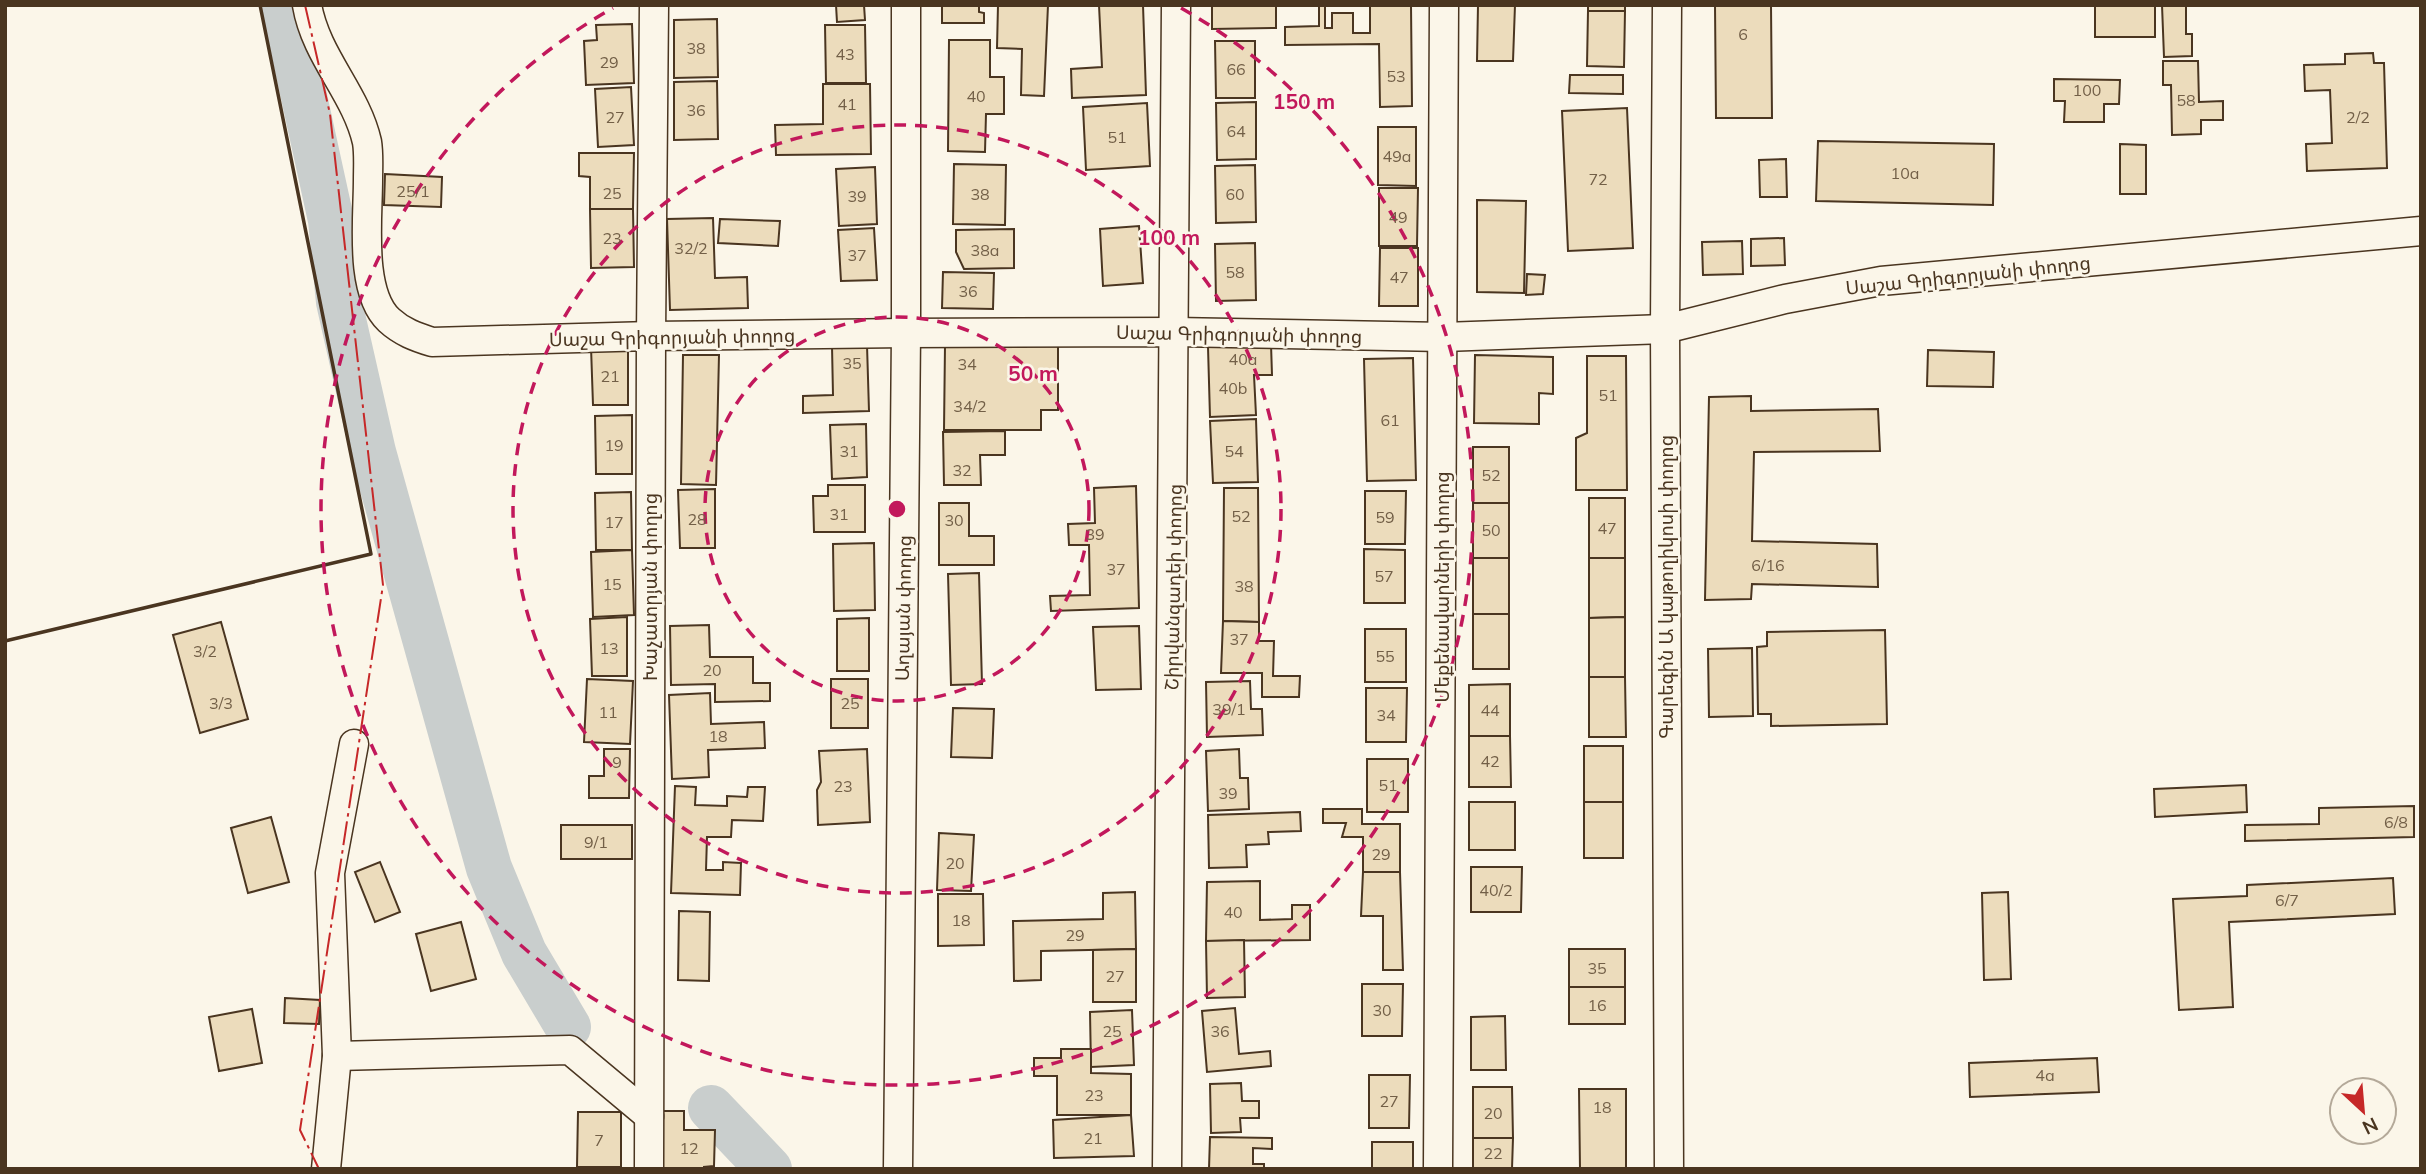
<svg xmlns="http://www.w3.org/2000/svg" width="2426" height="1174" viewBox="0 0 2426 1174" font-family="Mulish,'Noto Sans Armenian',sans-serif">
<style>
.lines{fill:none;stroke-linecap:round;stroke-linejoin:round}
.river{stroke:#c9cecd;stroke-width:46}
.building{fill:#ecdcbc;stroke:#4a3520;stroke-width:2}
.minor-casing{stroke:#4a3520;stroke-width:31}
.minor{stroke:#fbf6e9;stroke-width:28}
.wall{stroke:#4a3520;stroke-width:3.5}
.power{stroke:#c62828;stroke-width:2;stroke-dasharray:24 5 3.5 5;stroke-linecap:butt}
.ring{fill:none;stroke:#c2185b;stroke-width:3.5;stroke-dasharray:12 9}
.labels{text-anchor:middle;stroke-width:5;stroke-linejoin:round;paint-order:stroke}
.number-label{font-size:16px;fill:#725f47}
.street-label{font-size:19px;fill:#4a3520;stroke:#fbf6e9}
.centre{fill:#c2185b;stroke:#fbf6e9;stroke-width:3.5}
.ring-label{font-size:21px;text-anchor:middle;font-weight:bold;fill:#c2185b;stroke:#fbf6e9;stroke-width:5;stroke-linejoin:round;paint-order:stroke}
</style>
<rect width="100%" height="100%" fill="#fbf6e9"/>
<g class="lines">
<g class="river">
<path d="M284 5 331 220 339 302 373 452 489 868 524 953 568 1027"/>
<path d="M711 1108 769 1169"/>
</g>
</g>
<g class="building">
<path d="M836 5H864L865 20 837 22Z"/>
<path d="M942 5H979V12L984 13V23H942Z"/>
<path d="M998 5H1048L1044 96 1021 95 1022 49 997 48Z"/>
<path d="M1099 5H1143L1146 95 1072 98 1071 69 1102 67Z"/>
<path d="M1212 5H1276V28L1212 29Z"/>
<path d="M1319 5H1325V28H1332V13H1353V33H1370V5H1411L1412 106 1380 107 1379 44 1285 45V27L1319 26Z"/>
<path d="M1478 5H1515L1513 61H1477Z"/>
<rect x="1588" y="5" width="37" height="6"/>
<path d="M1715 5H1771L1772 118H1716Z"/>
<rect x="2095" y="5" width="60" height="32"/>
<path d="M2162 5H2186V34H2192V56L2164 57Z"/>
<path d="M1588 11H1625L1624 67 1587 66Z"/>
<path d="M717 19 718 77 674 78V20Z"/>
<path d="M632 24 634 83 586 85 584 41 597 40 596 25Z"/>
<path d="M825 25H865L866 83H826Z"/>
<path d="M949 40H990V77H1004V114H986L985 152 948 151Z"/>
<path d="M1215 41H1255V98H1216Z"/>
<path d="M2373 53 2374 63H2384L2387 168 2307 171 2306 144 2332 143 2330 90 2305 91 2304 65 2345 64V54Z"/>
<path d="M2163 61H2198L2199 102 2223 101V120H2201V134L2172 135 2171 85H2163Z"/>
<path d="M1570 75H1623V94L1569 93Z"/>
<path d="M2054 79 2120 80 2119 104H2104V122H2064L2065 101H2054Z"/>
<path d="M717 81 718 139 674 140V82Z"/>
<path d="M823 84H870L871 154 776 155 775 125 823 124Z"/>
<path d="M631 87 634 145 598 147 595 89Z"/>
<path d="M1256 102V159L1217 160 1216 103Z"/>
<path d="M1147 103 1150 166 1086 170 1083 107Z"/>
<path d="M1627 108 1633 248 1568 251 1562 111Z"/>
<path d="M1378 127H1416V186L1378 185Z"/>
<path d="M1818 141 1994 144 1993 205 1816 201Z"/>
<path d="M2120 144 2146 145V194H2120Z"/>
<path d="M579 153H634L633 209H590V177L579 176Z"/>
<path d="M1786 159 1787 197H1760L1759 160Z"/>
<path d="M954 164 1006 165 1005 225 953 224Z"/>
<path d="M1255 165 1256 222 1216 223 1215 166Z"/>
<path d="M875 167 877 224 839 226 836 169Z"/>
<path d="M385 174 442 177 441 207 384 205Z"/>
<path d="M1379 188H1418L1417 246H1379Z"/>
<path d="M1477 200 1526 201 1524 293 1477 292Z"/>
<path d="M590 209H633L634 267 591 268Z"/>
<path d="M713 218 715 278 747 277 748 308 670 310 667 219Z"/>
<path d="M720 219 780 221 778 246 718 243Z"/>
<path d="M1139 226 1143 283 1103 286 1100 229Z"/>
<path d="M874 228 877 280 841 281 838 230Z"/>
<path d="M1014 229V268L964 269 956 252V230Z"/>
<path d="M1784 238 1785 265 1751 266V239Z"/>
<path d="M1742 241 1743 274 1703 275 1702 242Z"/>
<path d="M1255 243 1256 300 1216 301 1215 244Z"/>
<path d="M1380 248H1418V306H1379Z"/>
<path d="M943 272 994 273 993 309 942 308Z"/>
<path d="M1527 274 1545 275 1543 294 1526 295Z"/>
<path d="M1271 344 1272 375H1254L1256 415 1210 417 1208 347Z"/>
<path d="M867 345 869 411 803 413V396L833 395 832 346Z"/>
<path d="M945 345 1058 346V410H1041V430H944Z"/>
<path d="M628 346V405H593L591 347Z"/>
<path d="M1928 350 1994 352 1993 387 1927 386Z"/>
<path d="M683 355H719L716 485 681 484Z"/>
<path d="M1475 355 1553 357V394L1539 393V424L1474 423Z"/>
<path d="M1587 356H1626L1627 490H1576V438L1587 433Z"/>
<path d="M1413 358 1416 480 1367 481 1364 359Z"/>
<path d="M1751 396V411L1878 409 1880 451 1754 452 1752 541 1877 544 1878 587 1752 584 1751 599 1705 600 1709 397Z"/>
<path d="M632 415V474H596L595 416Z"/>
<path d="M1256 419 1258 482 1213 483 1210 421Z"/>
<path d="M866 424 867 477 832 479 830 425Z"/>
<path d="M1005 431V455H980L981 485H944L943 432Z"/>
<rect x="1473" y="447" width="36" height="56"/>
<path d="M828 485H865V532H814L813 496H828Z"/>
<path d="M1136 486 1139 608 1051 611 1050 596 1090 595 1089 545H1069L1068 524 1095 523 1094 488Z"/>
<path d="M1224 488H1258L1259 622 1223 621Z"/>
<path d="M715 489V548H680L678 490Z"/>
<path d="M1365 491H1406L1405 544H1365Z"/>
<path d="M631 492 632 550H596L595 493Z"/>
<rect x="1589" y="498" width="36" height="60"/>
<path d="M939 503H969V536H994V565H939Z"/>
<rect x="1473" y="503" width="36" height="55"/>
<path d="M874 543 875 610 834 611 833 544Z"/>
<path d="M1364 549 1405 550V603H1364Z"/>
<path d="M632 550 634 615 593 617 591 552Z"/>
<rect x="1473" y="558" width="36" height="56"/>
<path d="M1589 558H1625V617L1589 618Z"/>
<path d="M979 573 982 684 951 685 948 574Z"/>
<rect x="1473" y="614" width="36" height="55"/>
<path d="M627 617V676H592L590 619Z"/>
<path d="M1625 617V677H1589V618Z"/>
<path d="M869 618V671H837V619Z"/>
<path d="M1223 621 1259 622V641H1274L1273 676H1300L1299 697H1262V673H1221Z"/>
<path d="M221 622 248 719 200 733 173 635Z"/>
<path d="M709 625 710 657H753V683H770V701L715 702V684L671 685 670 626Z"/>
<path d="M1139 626 1141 689 1096 690 1093 627Z"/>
<rect x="1365" y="629" width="41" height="53"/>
<path d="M1885 630 1887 724 1771 726V714H1758L1757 647 1767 646V632Z"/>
<path d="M1752 648 1753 716 1709 717 1708 649Z"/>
<path d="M1589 677H1625L1626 737H1589Z"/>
<path d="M587 679 633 681 630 744 584 742Z"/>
<rect x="831" y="679" width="37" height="49"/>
<path d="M1250 681 1251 709H1262L1263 735 1207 737 1206 682Z"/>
<path d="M1510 684V736H1469V685Z"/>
<path d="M1366 688H1407L1406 742H1366Z"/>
<path d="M710 693 711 724 764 722 765 748 708 750 709 777 672 779 669 695Z"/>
<path d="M953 708 994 709 992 758 951 757Z"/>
<path d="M1469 736H1510L1511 787H1469Z"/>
<rect x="1584" y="746" width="39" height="56"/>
<path d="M604 749H630L629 798H589V776H604Z"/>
<path d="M867 749 870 822 818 825 817 790 821 782 819 751Z"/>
<path d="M1239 749 1240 778H1248L1249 809 1208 811 1206 751Z"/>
<rect x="1367" y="759" width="41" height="53"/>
<path d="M2246 785 2247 812 2155 817 2154 789Z"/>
<path d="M675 786 696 787 695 805 727 806V796L747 797 748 787H765L763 821 732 820 731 837H707L706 870H723V862L741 863 740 895 671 893Z"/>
<rect x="1469" y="802" width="46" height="48"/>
<rect x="1584" y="802" width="39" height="56"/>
<path d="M2414 806V837L2245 841V825L2319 824V808Z"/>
<path d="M1323 809H1362V824H1400V872H1363V837H1342L1346 823H1323Z"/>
<path d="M1300 812 1301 831 1268 832 1269 844 1246 845 1247 867 1209 868 1208 815Z"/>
<path d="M271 817 289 882 248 893 231 828Z"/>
<rect x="561" y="825" width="71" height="34"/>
<path d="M939 833 974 835 971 891 937 890Z"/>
<path d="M380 862 400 912 375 922 355 872Z"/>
<path d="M1471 867H1522L1521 912H1471Z"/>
<path d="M1363 872H1400L1403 970H1383V916H1361Z"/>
<path d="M2393 878 2395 914 2229 922 2233 1007 2179 1010 2173 899 2247 896V885Z"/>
<path d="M1260 881V920L1292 919V905H1310V940L1206 941 1207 882Z"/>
<path d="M1135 892 1136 949 1041 951V980L1014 981 1013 921 1103 919V893Z"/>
<path d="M2008 892 2011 979 1984 980 1982 893Z"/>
<path d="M938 894H983L984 945 938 946Z"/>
<path d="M679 911 710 912 709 981 678 980Z"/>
<path d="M461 922 476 979 431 991 416 934Z"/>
<path d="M1244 940 1245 997 1207 998 1206 941Z"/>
<path d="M1136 949V1002H1093V950Z"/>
<rect x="1569" y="949" width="56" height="38"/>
<path d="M1362 984H1403L1402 1036H1362Z"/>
<rect x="1569" y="987" width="56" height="37"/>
<path d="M285 998 320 1000 319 1024 284 1023Z"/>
<path d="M1235 1008 1239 1054 1270 1051 1271 1066 1207 1072 1202 1011Z"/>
<path d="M252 1009 262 1063 219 1071 209 1017Z"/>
<path d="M1132 1010 1134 1065 1091 1067 1090 1012Z"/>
<path d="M1505 1016 1506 1070H1471V1017Z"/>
<path d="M1061 1049H1091V1073L1131 1074V1115H1057V1076H1034V1058H1061Z"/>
<path d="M2097 1058 2099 1092 1970 1097 1969 1063Z"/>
<path d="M1369 1075H1410L1409 1128H1369Z"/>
<path d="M1241 1083 1242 1101H1259V1118H1240L1241 1132 1211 1133 1210 1084Z"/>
<path d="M1473 1087H1512L1513 1138H1473Z"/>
<path d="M1579 1089H1626V1169H1580Z"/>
<path d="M663 1111H684V1130H715L714 1166 704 1167V1169H662Z"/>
<path d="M578 1112H621V1167H577Z"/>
<path d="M1131 1115 1134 1156 1054 1158 1053 1120Z"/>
<path d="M1210 1137 1272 1138V1149L1253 1148V1164H1264V1169H1209Z"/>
<path d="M1473 1138H1513L1512 1169H1473Z"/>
<rect x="1372" y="1142" width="41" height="27"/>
</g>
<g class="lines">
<g class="minor-casing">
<g id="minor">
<path d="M307 5C316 57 356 93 367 142 369 154 368 168 368 180 368 219 359 292 389 320 402 332 416 337 432 342L651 336 906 333 1175 332 1444 337 1665 329 1785 299 1881 281 2421 231"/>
<path d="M1667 5 1665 329 1669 1169"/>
<path d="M337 1056 570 1050 649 1116"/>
<path d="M326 1169 337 1056 330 873 354 744"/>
<path d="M649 1169 651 336 654 5"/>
<path d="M898 1169 906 333V5"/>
<path d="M1167 1169 1176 5"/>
<path d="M1438 1169 1444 5"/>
</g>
</g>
<use href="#minor" class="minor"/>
<path class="wall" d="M5 641 371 554 260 5"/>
<path class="power" d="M305 5 330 114 383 585 300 1130 319 1169"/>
</g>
<g class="ring">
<circle cx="897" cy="509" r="192"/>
<circle cx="897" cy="509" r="384"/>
<path d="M1181 8A576 576 0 1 1 613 8"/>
</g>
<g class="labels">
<g class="number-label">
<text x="1743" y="40">6</text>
<text x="696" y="54">38</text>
<text x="845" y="60">43</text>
<text x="609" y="68">29</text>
<text x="1236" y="75">66</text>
<text x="1396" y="82">53</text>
<text x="2087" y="96">100</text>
<text x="976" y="102">40</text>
<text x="2186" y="106">58</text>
<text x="847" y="110">41</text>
<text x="696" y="116">36</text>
<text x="615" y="123">27</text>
<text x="2358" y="123">2/2</text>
<text x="1236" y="137">64</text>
<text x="1117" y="143">51</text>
<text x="1397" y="162">49a</text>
<text x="1905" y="179">10a</text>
<text x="1598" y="185">72</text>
<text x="413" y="197">25/1</text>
<text x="612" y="199">25</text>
<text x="980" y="200">38</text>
<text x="1235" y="200">60</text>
<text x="857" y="202">39</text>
<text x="1398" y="223">49</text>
<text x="612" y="244">23</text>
<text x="691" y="254">32/2</text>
<text x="985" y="256">38a</text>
<text x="857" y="261">37</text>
<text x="1235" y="278">58</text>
<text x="1399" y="283">47</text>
<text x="968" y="297">36</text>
<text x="1243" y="365">40a</text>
<text x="852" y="369">35</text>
<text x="967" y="370">34</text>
<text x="610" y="382">21</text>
<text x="1233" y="394">40b</text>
<text x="1608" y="401">51</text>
<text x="970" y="412">34/2</text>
<text x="1390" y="426">61</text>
<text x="614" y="451">19</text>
<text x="849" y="457">31</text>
<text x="1234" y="457">54</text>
<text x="962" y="476">32</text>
<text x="1491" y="481">52</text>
<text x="839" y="520">31</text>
<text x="1241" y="522">52</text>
<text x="1385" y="523">59</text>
<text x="697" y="525">28</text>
<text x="954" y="526">30</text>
<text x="614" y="528">17</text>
<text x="1607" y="534">47</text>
<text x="1491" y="536">50</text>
<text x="1095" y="540">39</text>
<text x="1768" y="571">6/16</text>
<text x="1116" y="575">37</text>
<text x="1384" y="582">57</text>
<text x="612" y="590">15</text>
<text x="1244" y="592">38</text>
<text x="1239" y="645">37</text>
<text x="609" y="654">13</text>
<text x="205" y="657">3/2</text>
<text x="1385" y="662">55</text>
<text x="712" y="676">20</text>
<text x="221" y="709">3/3</text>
<text x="850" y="709">25</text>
<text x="1229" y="715">39/1</text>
<text x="1490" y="716">44</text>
<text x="608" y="718">11</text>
<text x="1386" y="721">34</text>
<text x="718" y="742">18</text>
<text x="1490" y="767">42</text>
<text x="617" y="768">9</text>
<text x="1388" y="791">51</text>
<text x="843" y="792">23</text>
<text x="1228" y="799">39</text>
<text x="2396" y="828">6/8</text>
<text x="596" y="848">9/1</text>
<text x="1381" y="860">29</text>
<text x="955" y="869">20</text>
<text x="1496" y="896">40/2</text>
<text x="2287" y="906">6/7</text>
<text x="1233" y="918">40</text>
<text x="961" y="926">18</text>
<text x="1075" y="941">29</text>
<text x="1597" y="974">35</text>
<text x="1115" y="982">27</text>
<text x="1597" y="1011">16</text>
<text x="1382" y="1016">30</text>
<text x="1112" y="1037">25</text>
<text x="1220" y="1037">36</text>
<text x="2045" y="1081">4а</text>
<text x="1094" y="1101">23</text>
<text x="1389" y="1107">27</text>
<text x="1602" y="1113">18</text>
<text x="1493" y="1119">20</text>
<text x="1093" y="1144">21</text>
<text x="599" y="1146">7</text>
<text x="689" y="1154">12</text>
<text x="1493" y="1159">22</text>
</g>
<g class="street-label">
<text transform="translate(1968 275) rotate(-6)" y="7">Սաշա Գրիգորյանի փողոց</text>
<text transform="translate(1239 334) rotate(1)" y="7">Սաշա Գրիգորյանի փողոց</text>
<text transform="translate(672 337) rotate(-1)" y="7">Սաշա Գրիգորյանի փողոց</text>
<text transform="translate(650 587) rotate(-90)" y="7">Խաչատրյան փողոց</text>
<text transform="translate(1173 587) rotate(-89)" y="7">Շիրվանզադեի փողոց</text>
<text transform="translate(1442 587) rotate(-90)" y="7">Մեքենավարների փողոց</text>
<text transform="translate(1666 587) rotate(-90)" y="7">Գարեգին Ա կաթողիկոսի փողոց</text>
<text transform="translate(903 608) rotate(-89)" y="7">Աղայան փողոց</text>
</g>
</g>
<circle cx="897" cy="509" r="10" class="centre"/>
<g class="ring-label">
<text x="1304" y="109">150 m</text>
<text x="1169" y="245">100 m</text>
<text x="1033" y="381">50 m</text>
</g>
<rect width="2426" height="1174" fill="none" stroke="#4a3520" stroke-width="14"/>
<g transform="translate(2363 1111) rotate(154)"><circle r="33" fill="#fbf6e9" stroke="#b4a999" stroke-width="2"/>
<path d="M0-5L12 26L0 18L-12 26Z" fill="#c62828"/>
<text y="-10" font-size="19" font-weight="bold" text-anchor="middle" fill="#4a3520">N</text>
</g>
</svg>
